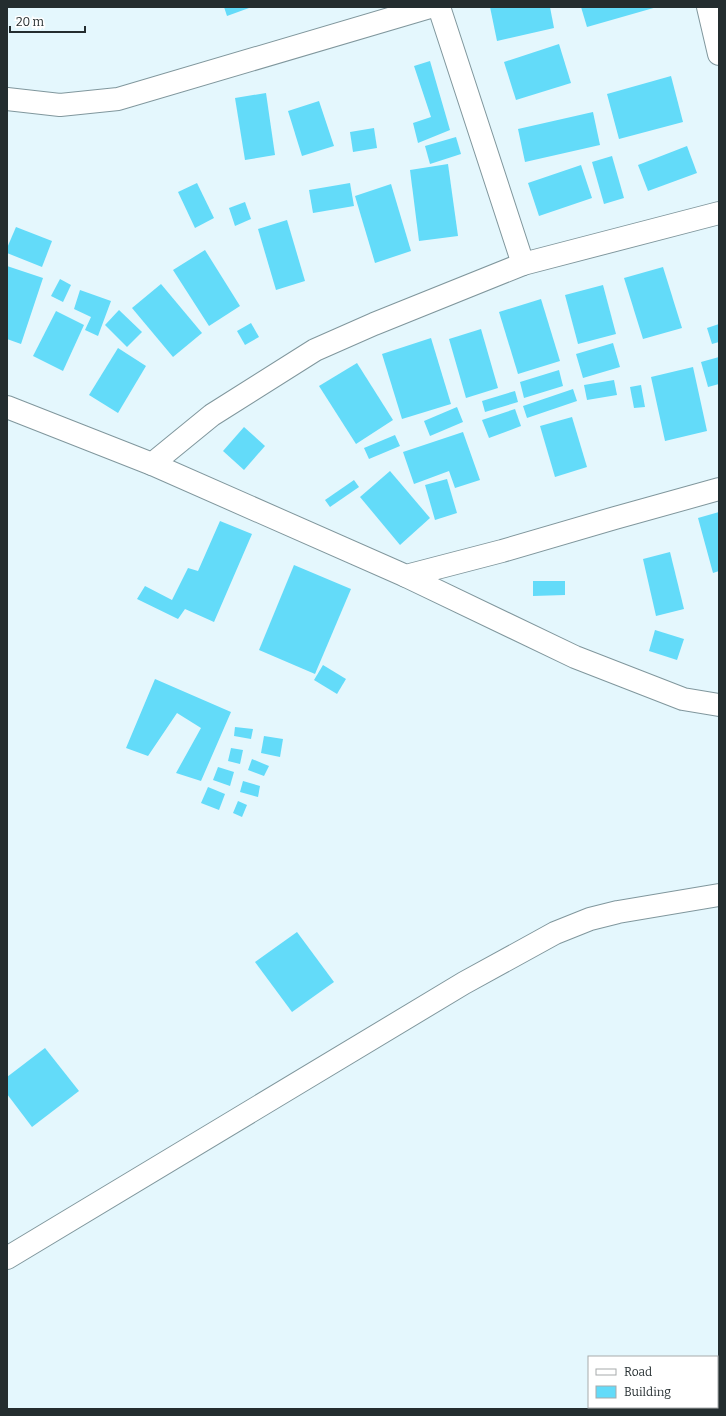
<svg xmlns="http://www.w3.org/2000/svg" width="726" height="1416" viewBox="0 0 726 1416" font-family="Bitter,serif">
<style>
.building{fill:#63dbf9}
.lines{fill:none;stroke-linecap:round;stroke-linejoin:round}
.street-casing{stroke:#80979d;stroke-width:24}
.street{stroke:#fff;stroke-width:22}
</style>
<rect width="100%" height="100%" fill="#e4f7fd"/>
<g class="building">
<path d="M224 7H249V8L227 16Z"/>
<path d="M490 7H550L554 28 497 41Z"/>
<path d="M581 7H657L587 27Z"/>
<path d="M559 44 571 83 516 100 504 62Z"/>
<path d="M430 61 450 130 418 143 413 123 431 117 414 66Z"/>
<path d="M671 76 683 122 619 139 607 94Z"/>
<path d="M266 93 275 155 245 160 235 98Z"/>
<path d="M319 101 334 146 302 156 288 111Z"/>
<path d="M593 112 600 145 525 162 518 129Z"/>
<path d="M374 128 377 148 353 152 350 132Z"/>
<path d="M456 137 461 154 430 164 425 146Z"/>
<path d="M687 146 697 173 648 191 638 165Z"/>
<path d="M612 156 624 198 604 204 592 162Z"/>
<path d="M448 164 458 236 419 241 410 170Z"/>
<path d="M581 165 592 198 539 216 528 183Z"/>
<path d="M197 183 214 218 195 228 178 192Z"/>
<path d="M350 183 354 206 313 213 309 190Z"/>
<path d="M391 184 411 251 375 263 355 196Z"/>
<path d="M245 202 251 219 235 226 229 208Z"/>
<path d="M287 220 305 281 276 290 258 229Z"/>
<path d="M16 227 52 241 42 267 7 253V248Z"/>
<path d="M205 250 240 306 209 326 173 270Z"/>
<path d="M7 266 43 278 21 344 7 339Z"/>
<path d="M663 267 682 328 643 339 624 278Z"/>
<path d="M60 279 71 285 63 302 51 296Z"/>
<path d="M161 284 202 333 173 357 132 308Z"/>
<path d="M603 285 616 334 578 344 565 295Z"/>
<path d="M80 290 111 301 98 336 85 330 91 317 74 309Z"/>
<path d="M541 299 560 361 518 374 499 312Z"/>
<path d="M119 310 142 332 127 347 105 325Z"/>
<path d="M56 311 84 325 63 371 33 356Z"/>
<path d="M251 323 259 337 245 345 237 331Z"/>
<path d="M719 324V342L712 344 707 328Z"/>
<path d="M481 329 498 388 466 398 449 339Z"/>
<path d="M431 338 451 404 402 419 382 354Z"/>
<path d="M613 343 620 367 583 378 576 354Z"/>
<path d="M118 348 146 366 118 413 89 395Z"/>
<path d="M719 357V384L708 387 701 362Z"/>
<path d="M357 363 393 420 356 444 319 386Z"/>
<path d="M693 367 707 431 665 441 651 377Z"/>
<path d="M559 370 563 386 524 398 520 382Z"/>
<path d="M614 380 617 395 587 400 584 385Z"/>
<path d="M641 385 645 407 634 408 630 387Z"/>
<path d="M573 389 577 401 527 418 523 406Z"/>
<path d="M515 391 518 402 485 412 482 401Z"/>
<path d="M457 407 463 422 430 436 424 421Z"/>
<path d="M515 409 521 426 489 438 482 420Z"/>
<path d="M572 417 587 467 555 477 540 426Z"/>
<path d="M244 427 265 446 244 470 223 451Z"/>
<path d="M463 432 480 480 455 488 449 471 414 484 403 452Z"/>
<path d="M395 435 400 446 369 459 364 448Z"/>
<path d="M390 471 430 518 400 545 360 497Z"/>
<path d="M447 479 457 513 435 520 425 485Z"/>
<path d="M354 480 359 487 330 507 325 500Z"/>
<path d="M719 512V571L713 573 698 518Z"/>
<path d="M220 521 252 534 214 622 185 609 178 619 137 599 145 586 172 600 188 568 198 571Z"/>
<path d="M670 552 684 609 656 616 643 559Z"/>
<path d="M294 565 351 589 315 674 259 650Z"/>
<path d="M533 581H565V595L533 596Z"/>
<path d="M655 630 684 639 677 660 649 651Z"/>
<path d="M323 665 346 679 337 694 314 680Z"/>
<path d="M155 679 231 712 201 781 176 773 201 728 177 713 148 756 126 748Z"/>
<path d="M235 727 253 729 251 739 234 736Z"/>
<path d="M264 736 283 739 280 757 261 753Z"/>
<path d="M231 748 243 750 240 764 228 761Z"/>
<path d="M252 759 269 766 264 776 248 770Z"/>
<path d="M218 767 234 772 230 786 213 780Z"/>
<path d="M243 781 260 786 258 797 240 792Z"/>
<path d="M208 787 225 794 219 810 201 803Z"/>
<path d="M238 801 247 805 242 817 233 813Z"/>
<path d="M297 932 334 982 292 1012 255 962Z"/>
<path d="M45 1048 79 1091 32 1127 7 1094V1077Z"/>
</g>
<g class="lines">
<g class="street-casing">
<g id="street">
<path d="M439 7 523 264"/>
<path d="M708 7 719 54"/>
<path d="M7 99 60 105 118 99 430 7"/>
<path d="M7 407 152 464 212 415 315 350 374 324 523 264 719 213"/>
<path d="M152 464 406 576 502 551 615 518 719 489"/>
<path d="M406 576 575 657 683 699 719 705"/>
<path d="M7 1258 464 983 555 933 590 919 618 912 719 895"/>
</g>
</g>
<use href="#street" class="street"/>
</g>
<rect width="726" height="1416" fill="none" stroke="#242d2f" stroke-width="16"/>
<rect x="588" y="1356" width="130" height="52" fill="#ffffff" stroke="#a7abac"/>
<rect x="596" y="1369" width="20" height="6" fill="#ffffff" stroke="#a7abac"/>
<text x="624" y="1376" font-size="12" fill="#242d2f">Road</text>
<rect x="596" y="1386" width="20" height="12" fill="#63dbf9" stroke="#a7abac"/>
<text x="624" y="1396" font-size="12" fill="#242d2f">Building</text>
<path d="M10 26v6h75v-6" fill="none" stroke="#242d2f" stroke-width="2"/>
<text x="16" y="26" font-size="12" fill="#242d2f" stroke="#ffffff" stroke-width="3" paint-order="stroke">20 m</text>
</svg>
